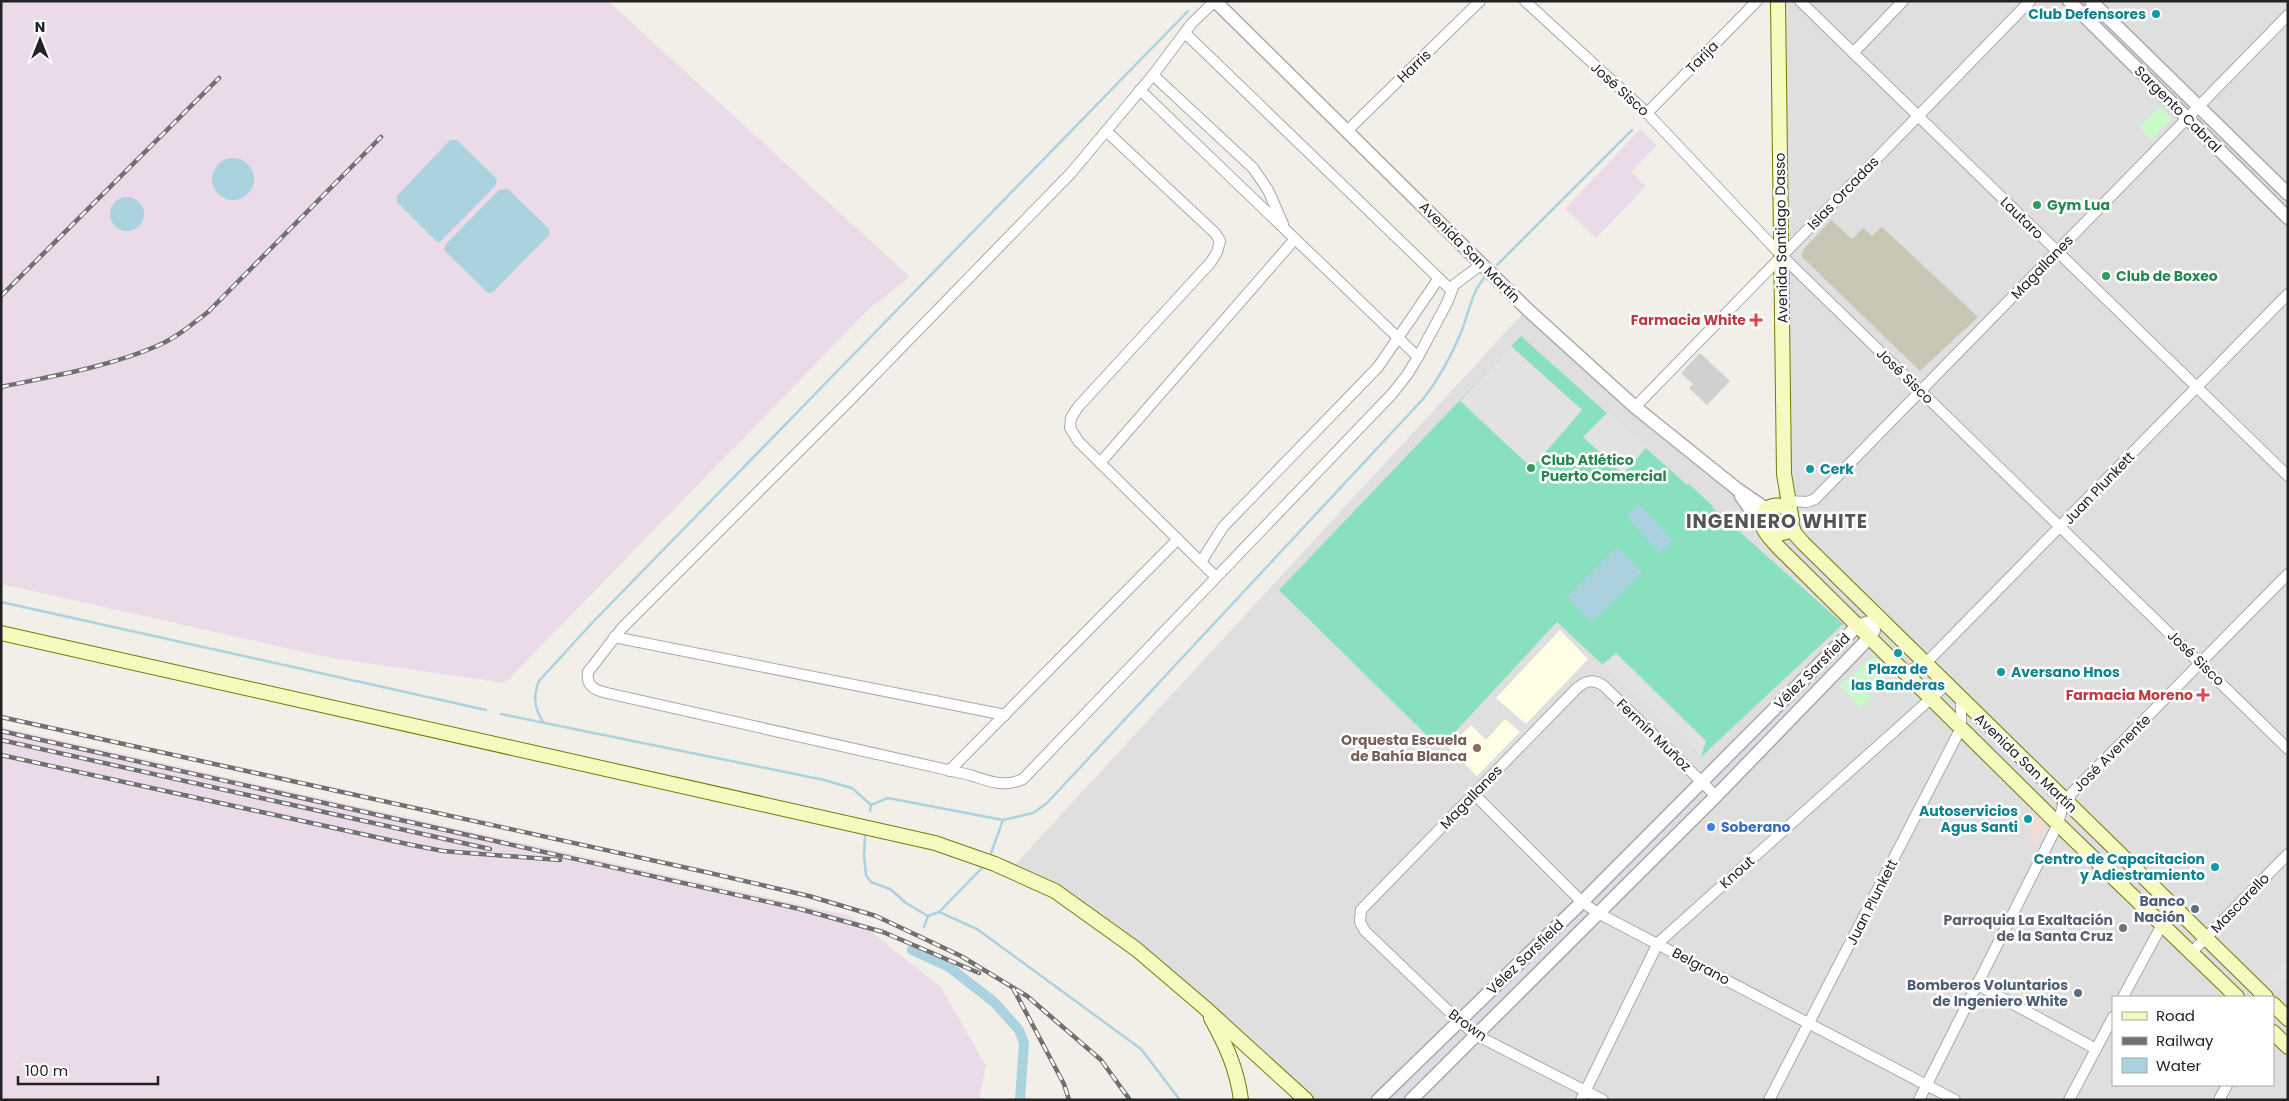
<svg xmlns="http://www.w3.org/2000/svg" width="2289" height="1101" viewBox="0 0 2289 1101" font-family="Poppins,sans-serif">
<style>
.residential{fill:#e0dfdf;fill-rule:evenodd}
.commercial{fill:#f2dad9}
.industrial{fill:#ebdbe8}
.education{fill:#ffffe5}
.religious{fill:#d0d0d0}
.construction{fill:#c7c7b4}
.grass{fill:#cdebb0}
.park{fill:#c8facc}
.pitch{fill:#88e0be}
.parking{fill:#e2e2e2}
.plaza{fill:#dddde8}
.water{fill:#aad3df}
.lines{fill:none;stroke-linecap:round;stroke-linejoin:round}
.stream{stroke:#aad3df;stroke-width:2.5}
.canal{stroke:#aad3df;stroke-width:10}
.minor-casing{stroke:#a9a9a9;stroke-width:12}
.tertiary-casing{stroke:#a9a9a9;stroke-width:15}
.secondary-casing{stroke:#707d05;stroke-width:16}
.minor{stroke:#fff;stroke-width:10}
.tertiary{stroke:#fff;stroke-width:12}
.secondary{stroke:#f7fabf;stroke-width:14}
.rail-casing{stroke:#707070;stroke-width:4.5}
.rail{stroke:#fff;stroke-width:2.5;stroke-dasharray:8;stroke-linecap:butt}
.culture-dot{fill:#0f9aa8;stroke:#fff;stroke-width:2}
.leisure-dot{fill:#2e9e5b;stroke:#fff;stroke-width:2}
.health-dot{fill:#e0444e;stroke:#fff;stroke-width:2}
.education-dot{fill:#8d6e63;stroke:#fff;stroke-width:2}
.shop-dot{fill:#3f7fe0;stroke:#fff;stroke-width:2}
.service-dot{fill:#5c6f8a;stroke:#fff;stroke-width:2}
.worship-dot{fill:#6b7280;stroke:#fff;stroke-width:2}
.labels{text-anchor:middle;stroke-width:5;stroke-linejoin:round;paint-order:stroke}
.culture-label{font-size:14px;font-weight:bold;fill:#0d838f;stroke:#fff;text-anchor:end}
.street-label{font-size:14px;fill:#222;stroke:#fff}
.leisure-label{font-size:14px;font-weight:bold;fill:#27864d;stroke:#fff;text-anchor:start}
.health-label{font-size:14px;font-weight:bold;fill:#be3a42;stroke:#fff;text-anchor:end}
.education-label{font-size:14px;font-weight:bold;fill:#785e54;stroke:#fff;text-anchor:end}
.shop-label{font-size:14px;font-weight:bold;fill:#366cbe;stroke:#fff;text-anchor:start}
.service-label{font-size:14px;font-weight:bold;fill:#4e5e75;stroke:#fff;text-anchor:end}
.worship-label{font-size:14px;font-weight:bold;fill:#5b616d;stroke:#fff;text-anchor:end}
.district-label{font-size:19px;font-weight:bold;letter-spacing:1px;fill:#555;stroke:#fff}
</style>
<rect width="100%" height="100%" fill="#f2efe9"/>
<path class="residential" d="M1778 1H2288V1100H1306L1136 949 1010 870 1527 309 1766 509 1775 501 1781 490ZM2113 997H2273V1085H2113Z"/>
<path class="commercial" d="M2038 815 2044 821 2045 829 2037 845 2026 839 2031 830 2030 828 2032 827 2029 824Z"/>
<g class="industrial">
<path d="M1 1H608L910 277 871 307 505 683 331 658 1 584Z"/>
<path d="M1640 129 1657 145 1631 172 1646 186 1596 238 1565 209Z"/>
<path d="M1 727 851 916 941 987 986 1066 979 1100H1Z"/>
</g>
<g class="education">
<path d="M1560 630 1588 659 1526 724 1496 698Z"/>
<path d="M1505 719 1520 732 1477 776 1448 747 1471 725 1486 740Z"/>
</g>
<path class="religious" d="M1700 353 1730 381 1707 405 1689 388 1693 384 1681 373Z"/>
<path class="construction" d="M1831 220 1852 239 1863 228 1872 236 1882 227 1978 317 1920 371 1802 257 1803 250Z"/>
<path class="grass" d="M1776 510 1786 518 1781 529 1768 526 1767 517Z"/>
<g class="park">
<path d="M2160 106 2172 119 2151 140 2139 127Z"/>
<path d="M1874 658 1878 659 1890 672 1868 693 1872 697 1861 708 1840 686 1870 659Z"/>
</g>
<path class="pitch" d="M1521 336 1687 485 1689 484 1713 506 1712 507 1843 624 1701 757 1557 622 1440 748 1279 590Z"/>
<g class="parking">
<path d="M1511 346 1582 410 1532 468 1460 401Z"/>
<path d="M1609 411 1647 447 1623 474 1583 437Z"/>
<path d="M1616 653 1706 741 1701 757 1602 665Z"/>
<path d="M2288 959V975L2272 991 2264 983Z"/>
</g>
<g class="plaza">
<path d="M2074 1H2085L2288 199V210Z"/>
<path d="M1791 538 1867 614V618L1861 621 1778 543Z"/>
<path d="M1852 638 1856 642V645L1402 1100H1384Z"/>
<path d="M1978 725 2051 794 2050 798 2042 802 1973 731Z"/>
<path d="M2078 823H2081L2158 898 2157 902 2150 905 2073 832Z"/>
<path d="M2213 952 2237 975 2231 982 2239 989H2251L2255 993 2254 997H2241L2205 957 2206 954Z"/>
</g>
<g class="water">
<path d="M450 140H457L497 179 496 185 440 242 436 241 397 202V196Z"/>
<circle cx="233" cy="179" r="21"/>
<path d="M508 189 548 228 550 234 493 292 488 293 444 250 446 244 499 190Z"/>
<circle cx="127" cy="214" r="17"/>
<path d="M1640 504 1673 541 1659 553 1627 516Z"/>
<path d="M1617 547 1642 572 1592 622 1567 597Z"/>
</g>
<g class="lines">
<g class="stream">
<path d="M1497 265 1632 130"/>
<path d="M1 602 486 710"/>
<path d="M501 714 824 780 852 788 871 805"/>
<path d="M543 722C534 708 533 696 539 681L591 624 1188 11"/>
<path d="M870 811 871 805 888 798 1003 820 1033 813 1047 803 1424 398C1440 377 1452 355 1462 330 1469 312 1472 290 1486 276"/>
<path d="M865 836 864 856 866 875 871 882 890 889 906 903 928 916"/>
<path d="M991 853 1003 820"/>
<path d="M939 912 977 929 1141 1049 1180 1100"/>
<path d="M924 927 928 916 939 912 982 868"/>
</g>
<path class="canal" d="M912 950 949 967 994 1002 1019 1030 1024 1043 1020 1100"/>
<g class="minor-casing">
<g id="minor">
<path d="M1215 1 1192 23 1153 75 1071 173 852 398 622 628 588 672C586 686 594 690 607 693L970 775C989 781 1004 788 1023 779L1392 394 1407 375 1418 357 1447 303 1454 285 1482 264"/>
<path d="M1525 1 1647 113 1782 256 2288 749"/>
<path d="M1800 1 2288 476"/>
<path d="M1185 33 1451 290"/>
<path d="M1853 53 1903 1"/>
<path d="M1153 75 1253 168 1268 190 1283 224"/>
<path d="M1140 90 1418 357"/>
<path d="M1647 113 1757 1"/>
<path d="M1106 131 1215 233 1220 241 1217 252 1211 262 1078 407 1071 418 1070 428 1079 442 1216 577"/>
<path d="M1347 131 1480 1"/>
<path d="M1635 407 2030 1"/>
<path d="M1100 463 1295 239"/>
<path d="M1788 501 1807 502 1815 499 2288 15"/>
<path d="M1201 562 1223 527 1378 367 1439 278"/>
<path d="M614 637 1005 715"/>
<path d="M1903 671 1914 669 1925 664 2288 294"/>
<path d="M949 771 1178 539"/>
<path d="M1474 794 1582 902 1598 913 1955 1100"/>
<path d="M2191 953 2288 854"/>
<path d="M1978 985 2096 1049"/>
<path d="M2123 997 2172 906"/>
<path d="M1581 1100 1658 943 1946 685"/>
<path d="M1603 1100 1476 1035 1459 1021 1365 931 1360 922 1361 910 1577 688C1587 680 1593 679 1604 686L1716 796"/>
<path d="M1769 1100 1961 728V700"/>
<path d="M1919 1100 2058 824 2064 801 2288 574"/>
<path d="M2069 1100 2113 1017"/>
<path d="M2219 1100 2227 1085"/>
</g>
</g>
<g class="tertiary-casing">
<g id="tertiary">
<path d="M1215 1 1527 309 1635 407 1737 489 1766 509"/>
<path d="M2069 1 2288 218"/>
<path d="M2091 1 2288 194"/>
<path d="M1741 496 1762 526"/>
<path d="M1378 1100 1582 902 1857 626 1880 619"/>
<path d="M1411 1100 1716 796 1869 638 1874 630"/>
</g>
</g>
<g class="secondary-casing">
<g id="secondary">
<path d="M1778 1 1784 474 1791 515"/>
<path d="M1791 524 1795 534 1803 543 2266 997"/>
<path d="M1765 530 1774 535 1787 532 1792 520C1787 495 1755 506 1762 525 1765 534 1773 541 1779 548L2058 824 2237 997"/>
<path d="M1 633 935 843 995 864 1055 891 1136 949 1204 1007 1306 1100"/>
<path d="M2273 1004 2288 1019"/>
<path d="M1211 1018C1226 1045 1237 1069 1241 1100"/>
<path d="M2273 1032 2288 1047"/>
</g>
</g>
<use href="#minor" class="minor"/>
<use href="#tertiary" class="tertiary"/>
<use href="#secondary" class="secondary"/>
<g class="rail-casing">
<g id="rail">
<path d="M1 296 219 78"/>
<path d="M1 387C53 376 108 367 157 346 176 338 191 325 208 312L381 137"/>
<path d="M1 717 710 873 809 896 876 916 961 956 1027 996 1101 1060 1130 1100"/>
<path d="M1 731 800 909 883 932 979 973"/>
<path d="M1 740 490 849"/>
<path d="M1 755 412 845 443 851 560 860"/>
<path d="M1013 988 1064 1084 1069 1100"/>
</g>
</g>
<use href="#rail" class="rail"/>
</g>
<g class="culture-dot">
<circle cx="2156" cy="14" r="5"/>
<circle cx="1810" cy="469" r="5"/>
<circle cx="1898" cy="653" r="5"/>
<circle cx="2001" cy="672" r="5"/>
<circle cx="2028" cy="819" r="5"/>
<circle cx="2215" cy="867" r="5"/>
</g>
<g class="leisure-dot">
<circle cx="2037" cy="205" r="5"/>
<circle cx="2106" cy="276" r="5"/>
<circle cx="1531" cy="468" r="5"/>
</g>
<g class="health-dot">
<path d="M1753.5 312.5h5v5h5v5h-5v5h-5v-5h-5v-5h5z"/>
<path d="M2200.5 687.5h5v5h5v5h-5v5h-5v-5h-5v-5h5z"/>
</g>
<circle class="education-dot" cx="1477" cy="748" r="5"/>
<circle class="shop-dot" cx="1711" cy="827" r="5"/>
<g class="service-dot">
<circle cx="2195" cy="909" r="5"/>
<circle cx="2078" cy="993" r="5"/>
</g>
<circle class="worship-dot" cx="2123" cy="928" r="5"/>
<g class="labels">
<g class="culture-label">
<text x="2146" y="19">Club Defensores</text>
<text x="1820" y="474" text-anchor="start">Cerk</text>
<text x="1898" y="674" text-anchor="middle">Plaza de<tspan x="1898" dy="16">las Banderas</tspan></text>
<text x="2011" y="677" text-anchor="start">Aversano Hnos</text>
<text x="2018" y="816">Autoservicios<tspan x="2018" dy="16">Agus Santi</tspan></text>
<text x="2205" y="864">Centro de Capacitacion<tspan x="2205" dy="16">y Adiestramiento</tspan></text>
</g>
<g class="street-label">
<text transform="translate(1702 57) rotate(-45)" y="5">Tarija</text>
<text transform="translate(1414 66) rotate(-44)" y="5">Harris</text>
<text transform="translate(1620 89) rotate(42)" y="5">José Sisco</text>
<text transform="translate(2178 109) rotate(45)" y="5">Sargento Cabral</text>
<text transform="translate(1843 193) rotate(-46)" y="5">Islas Orcadas</text>
<text transform="translate(2022 218) rotate(44)" y="5">Lautaro</text>
<text transform="translate(1781 238) rotate(-91)" y="5">Avenida Santiago Dasso</text>
<text transform="translate(1470 252) rotate(45)" y="5">Avenida San Martín</text>
<text transform="translate(2042 267) rotate(-46)" y="5">Magallanes</text>
<text transform="translate(1905 376) rotate(44)" y="5">José Sisco</text>
<text transform="translate(2099 488) rotate(-46)" y="5">Juan Plunkett</text>
<text transform="translate(2196 658) rotate(44)" y="5">José Sisco</text>
<text transform="translate(1812 671) rotate(-45)" y="5">Vélez Sarsfield</text>
<text transform="translate(1654 735) rotate(44)" y="5">Fermín Muñoz</text>
<text transform="translate(2112 753) rotate(-45)" y="5">José Avenente</text>
<text transform="translate(2026 763) rotate(44)" y="5">Avenida San Martín</text>
<text transform="translate(1471 797) rotate(-46)" y="5">Magallanes</text>
<text transform="translate(1737 872) rotate(-42)" y="5">Knout</text>
<text transform="translate(1872 902) rotate(-63)" y="5">Juan Plunkett</text>
<text transform="translate(2240 903) rotate(-46)" y="5">Mascarello</text>
<text transform="translate(1525 957) rotate(-44)" y="5">Vélez Sarsfield</text>
<text transform="translate(1701 966) rotate(28)" y="5">Belgrano</text>
<text transform="translate(1468 1025) rotate(36)" y="5">Brown</text>
</g>
<g class="leisure-label">
<text x="2047" y="210">Gym Lua</text>
<text x="2116" y="281">Club de Boxeo</text>
<text x="1541" y="465">Club Atlético<tspan x="1541" dy="16">Puerto Comercial</tspan></text>
</g>
<g class="health-label">
<text x="1746" y="325">Farmacia White</text>
<text x="2193" y="700">Farmacia Moreno</text>
</g>
<g class="education-label">
<text x="1467" y="745">Orquesta Escuela<tspan x="1467" dy="16">de Bahía Blanca</tspan></text>
</g>
<g class="shop-label">
<text x="1721" y="832">Soberano</text>
</g>
<g class="service-label">
<text x="2185" y="906">Banco<tspan x="2185" dy="16">Nación</tspan></text>
<text x="2068" y="990">Bomberos Voluntarios<tspan x="2068" dy="16">de Ingeniero White</tspan></text>
</g>
<g class="worship-label">
<text x="2113" y="925">Parroquia La Exaltación<tspan x="2113" dy="16">de la Santa Cruz</tspan></text>
</g>
<g class="district-label">
<text x="1777" y="528">INGENIERO WHITE</text>
</g>
</g>
<rect width="2289" height="1101" fill="none" stroke="#222222" stroke-width="5"/>
<rect x="2112" y="996" width="162" height="90" fill="#ffffff" stroke="#a7a7a7"/>
<rect x="2122" y="1012" width="25" height="8" fill="#f7fabf" stroke="#a7a7a7"/>
<text x="2156" y="1021" font-size="15" fill="#222222">Road</text>
<rect x="2122" y="1037" width="25" height="8" fill="#707070" stroke="#a7a7a7"/>
<text x="2156" y="1046" font-size="15" fill="#222222">Railway</text>
<rect x="2122" y="1058" width="25" height="15" fill="#aad3df" stroke="#a7a7a7"/>
<text x="2156" y="1071" font-size="15" fill="#222222">Water</text>
<g transform="translate(40 40)" stroke="#ffffff" stroke-width="4" paint-order="stroke">
<path d="M0-4L9 19L0 12L-9 19Z" fill="#222222"/>
<text y="-8" font-size="14" font-weight="bold" text-anchor="middle" fill="#222222">N</text>
</g>
<path d="M18 1076v8h140v-8" fill="none" stroke="#222222" stroke-width="2.5"/>
<text x="25" y="1076" font-size="15" fill="#222222" stroke="#ffffff" stroke-width="4" paint-order="stroke">100 m</text>
</svg>
